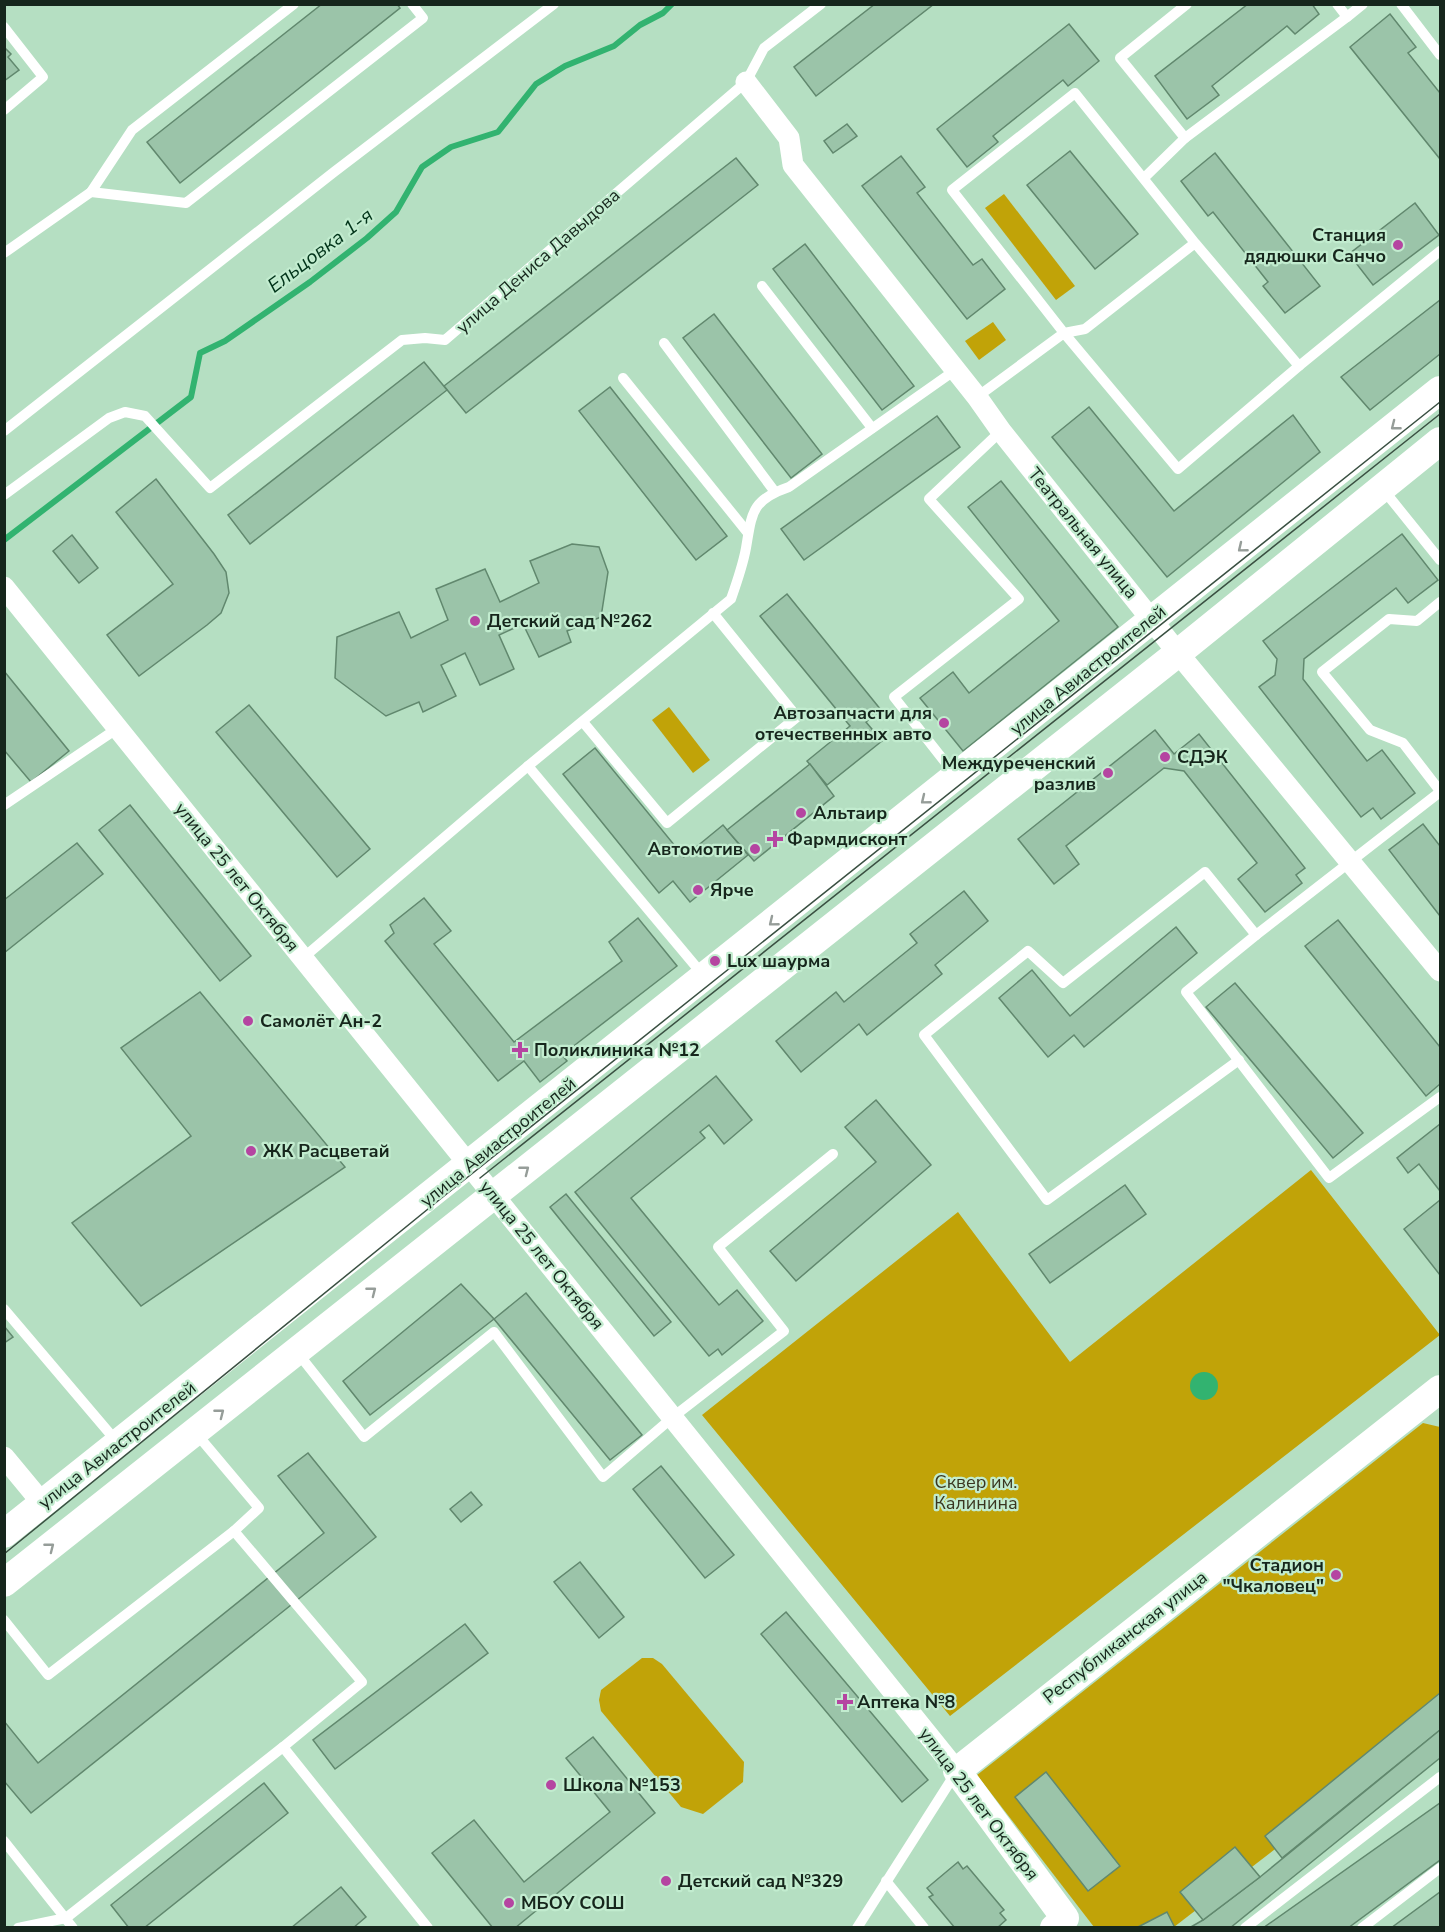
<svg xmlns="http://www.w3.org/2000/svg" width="1445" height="1932" viewBox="0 0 1445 1932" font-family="'Nunito Sans',sans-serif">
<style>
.green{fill:#c1a308}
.water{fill:#32b370}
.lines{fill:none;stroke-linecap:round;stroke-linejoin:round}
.stream{stroke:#32b370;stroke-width:6}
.building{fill:#9bc4a9;stroke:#61886e;stroke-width:1.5}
.lane{stroke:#fff;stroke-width:10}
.street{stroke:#fff;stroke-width:21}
.secondary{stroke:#fff;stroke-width:28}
.tram{stroke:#3a5042;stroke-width:1.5}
.oneway{stroke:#969d99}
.poi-dot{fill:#b545a1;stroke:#c2eccf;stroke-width:2}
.labels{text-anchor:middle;stroke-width:4.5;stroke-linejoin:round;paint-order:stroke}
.poi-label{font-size:18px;font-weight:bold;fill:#16261c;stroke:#c2eccf;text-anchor:start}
.street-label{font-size:18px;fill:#16261c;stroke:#c2eccf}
.park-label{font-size:18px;fill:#3a351f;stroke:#c2eccf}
.water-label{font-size:20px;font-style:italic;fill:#003319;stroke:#c2eccf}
</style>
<rect width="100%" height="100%" fill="#b5dfc2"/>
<g class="green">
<path d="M1004 194 1075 286 1056 300 985 208Z"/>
<path d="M993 322 1006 340 979 360 965 341Z"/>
<path d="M669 707 710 760 693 773 652 720Z"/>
<path d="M1311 1170 1440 1335 950 1716 702 1415 958 1212 1070 1362Z"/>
<path d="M1423 1423 1440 1427V1722L1174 1927H1094L977 1775Z"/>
<path d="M642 1658H653L662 1664 744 1762 743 1782 703 1814 681 1807 601 1711 599 1700 601 1690Z"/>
</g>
<circle class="water" cx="1204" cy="1386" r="14"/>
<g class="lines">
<path class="stream" d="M4 540 191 397 200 353 225 341 310 282 367 238 396 212 422 167 451 147 498 132 536 84 565 66 614 46 640 25 663 13 672 4"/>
</g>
<g class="building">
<path d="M322 4H397L400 8 180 183 147 142Z"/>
<path d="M875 4H934L816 96 794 67Z"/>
<path d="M1248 4H1312L1319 14 1295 34 1287 26 1212 86 1219 95 1187 119 1155 76Z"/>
<path d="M1390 14 1416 47 1408 53 1440 93V159L1350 47Z"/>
<path d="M1069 24 1099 61 1068 86 1063 80 993 136 998 142 967 167 937 129Z"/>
<path d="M4 47 11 54 8 57 19 70 4 81Z"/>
<path d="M847 124 857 136 833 153 824 141Z"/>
<path d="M1070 151 1138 234 1095 269 1027 185Z"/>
<path d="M1215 153 1320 286 1285 313 1263 286 1268 282 1213 212 1208 216 1181 181Z"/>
<path d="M901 156 925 187 917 193 973 265 982 259 1005 289 967 319 862 186Z"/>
<path d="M736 158 758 185 466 413 444 386Z"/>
<path d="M1415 203 1439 235 1373 285 1349 254Z"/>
<path d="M805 244 914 386 882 410 773 269Z"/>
<path d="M1440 300V354L1370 410 1341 377Z"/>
<path d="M714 314 822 454 791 478 683 338Z"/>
<path d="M424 362 447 390 250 544 228 515Z"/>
<path d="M610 387 727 536 696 560 579 411Z"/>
<path d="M1089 407 1174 511 1293 415 1320 452 1167 577 1052 437Z"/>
<path d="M937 416 960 447 804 560 781 529Z"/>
<path d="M156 479 214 554 226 572 229 593 221 613 207 625 139 676 107 635 173 584 116 512Z"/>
<path d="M1001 481 1118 627 963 751 920 698 953 672 969 693 1059 621 968 507Z"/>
<path d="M1402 534 1438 580 1408 603 1396 588 1304 659 1303 679 1367 761 1382 750 1415 793 1381 819 1373 808 1361 817 1259 687 1275 675 1277 659 1263 641Z"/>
<path d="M72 535 98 568 79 583 53 551Z"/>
<path d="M572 544 599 547 608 572 601 617 567 631 571 642 539 657 523 624 499 635 514 669 480 685 465 653 441 665 456 696 423 712 419 702 386 716 335 678 337 637 399 612 411 638 448 620 436 589 485 569 500 602 539 583 530 561Z"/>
<path d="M787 594 881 710 866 722 882 741 827 785 807 761 850 726 760 616Z"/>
<path d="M4 671 69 751 31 782 4 750Z"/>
<path d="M249 705 370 849 337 877 216 732Z"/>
<path d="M1155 730 1174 754 1199 734 1305 868 1296 875 1302 883 1265 912 1238 879 1257 863 1184 771 1164 768 1066 846 1079 864 1054 884 1018 839Z"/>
<path d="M595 748 684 857 723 825 748 855 690 902 673 881 659 893 563 774Z"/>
<path d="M810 764 834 796 754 861 727 830Z"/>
<path d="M130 805 251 956 220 981 99 830Z"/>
<path d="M1423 824 1440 846V916L1389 850Z"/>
<path d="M77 843 103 874 4 953V900Z"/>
<path d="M964 891 988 921 935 965 942 974 867 1035 859 1024 801 1072 776 1041 836 992 844 1002 917 943 910 934Z"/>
<path d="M424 898 451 931 434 944 514 1042 622 961 609 942 638 918 677 966 562 1055 567 1061 540 1082 524 1061 498 1081 385 941 394 933 390 925Z"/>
<path d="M1338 920 1440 1047V1084L1426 1096 1305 946Z"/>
<path d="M1176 927 1197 953 1084 1047 1074 1035 1048 1057 999 998 1032 970 1070 1016Z"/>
<path d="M1235 983 1363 1133 1333 1158 1206 1007Z"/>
<path d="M200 992 345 1167 141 1306 72 1223 191 1136 121 1048Z"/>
<path d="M716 1076 752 1120 724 1144 709 1125 700 1132 705 1138 631 1198 719 1305 737 1290 763 1321 722 1355 718 1349 709 1356 575 1192Z"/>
<path d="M876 1100 931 1165 796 1281 770 1251 876 1162 845 1127Z"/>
<path d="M1440 1124V1191L1419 1164 1408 1173 1397 1158Z"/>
<path d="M1125 1185 1146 1214 1050 1283 1029 1254Z"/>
<path d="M566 1194 671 1322 654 1336 550 1207Z"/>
<path d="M1440 1200V1275L1404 1229Z"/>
<path d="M461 1284 494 1319 370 1415 343 1381Z"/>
<path d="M526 1293 642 1435 610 1460 494 1319Z"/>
<path d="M4 1326 13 1337 4 1343Z"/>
<path d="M308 1453 376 1537 31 1813 4 1781V1721L38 1763 324 1533 278 1476Z"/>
<path d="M661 1466 734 1555 705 1578 633 1489Z"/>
<path d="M471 1492 482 1505 461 1522 450 1509Z"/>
<path d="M580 1562 624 1617 599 1638 554 1582Z"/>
<path d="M786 1612 928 1780 902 1802 761 1634Z"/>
<path d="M465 1624 488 1653 335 1769 313 1740Z"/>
<path d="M1440 1693V1730L1282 1858 1265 1836Z"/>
<path d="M1440 1730V1758L1230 1928H1189L1203 1920 1260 1877Z"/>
<path d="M593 1737 655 1813 515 1928H493L432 1853 474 1820 524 1882 610 1812 566 1758Z"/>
<path d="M1046 1772 1120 1866 1088 1891 1015 1797Z"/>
<path d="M264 1783 288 1813 144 1928H129L111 1905Z"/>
<path d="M1440 1803V1860L1348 1928H1263Z"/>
<path d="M1235 1847 1260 1877 1203 1920 1180 1892Z"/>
<path d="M958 1862 963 1869 967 1866 1004 1910 1000 1913 1006 1920 997 1928H955L929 1897 933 1895 927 1888Z"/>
<path d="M341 1887 366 1917 353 1928H291Z"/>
<path d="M1440 1892V1928H1391Z"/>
<path d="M1167 1912 1175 1928H1136Z"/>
</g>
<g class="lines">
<g class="lane">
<path d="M1337 4 1347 17 1363 4"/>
<path d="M1401 4 1440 55"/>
<path d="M4 27 43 77 4 110"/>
<path d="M1185 138 1120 58 1187 4"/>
<path d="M1145 177 1185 138 1347 17"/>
<path d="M91 192 186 203 423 18 412 4"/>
<path d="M4 253 91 192 132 130 294 4"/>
<path d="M762 286 872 428"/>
<path d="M664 343 775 492"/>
<path d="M1299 366 1440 251"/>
<path d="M623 378 748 533"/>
<path d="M977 397 1064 333 1085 329 1195 243 1075 93 952 190 1064 333 1178 469 1299 366 1195 243"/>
<path d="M4 431 334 172 554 4"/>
<path d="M1382 488 1440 560"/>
<path d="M4 495 109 418 125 412 145 416 210 488 402 340 425 338 445 340 746 82 764 48 821 4"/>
<path d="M1440 602 1417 621 1389 619 1322 672 1370 730 1403 743 1440 791"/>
<path d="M583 722 667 823 797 717 713 613"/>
<path d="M528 766 703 975"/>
<path d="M956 776 894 697 1019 599 929 499 1001 431"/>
<path d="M4 805 118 728"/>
<path d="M1256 935 1186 992 1329 1178 1440 1097"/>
<path d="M303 958 528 766 731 599C737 582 743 565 746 548 752 513 751 500 789 487L954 371"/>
<path d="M1239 1060 1047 1200 924 1035 1028 951 1063 983 1205 872 1256 935 1440 792"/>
<path d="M4 1309 117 1442"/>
<path d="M297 1352 364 1437 494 1332 603 1477 673 1417 784 1331 718 1247 833 1154"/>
<path d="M195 1432 259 1508 234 1531 362 1682 283 1747 428 1928"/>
<path d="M4 1620 48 1675 234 1531"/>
<path d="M4 1841 73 1928"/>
<path d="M886 1881 924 1928"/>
<path d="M18 1928 66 1918 283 1747"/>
<path d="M857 1928 955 1774"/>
<path d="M1245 1928 1440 1777"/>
<path d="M1362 1928 1440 1868"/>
</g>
<g class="street">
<path d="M746 82 789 138 793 165 977 397 1001 431 1178 653 1440 971"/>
<path d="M4 587 957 1771"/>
<path d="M4 1457 43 1504"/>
</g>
<g class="secondary">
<path d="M4 1534 1440 390"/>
<path d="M4 1583 1178 653 1440 441"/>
<path d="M1054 1928 1065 1918 957 1771 1440 1389"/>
</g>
<g class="tram">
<path d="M480 1178 1440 414"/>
<path d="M4 1554 444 1196 1440 402"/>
</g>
</g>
<defs><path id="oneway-chevron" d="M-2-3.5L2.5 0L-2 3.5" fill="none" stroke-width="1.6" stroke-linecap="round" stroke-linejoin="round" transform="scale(1.5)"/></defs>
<g class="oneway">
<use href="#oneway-chevron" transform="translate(1395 426) rotate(142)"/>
<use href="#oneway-chevron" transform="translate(1242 548) rotate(141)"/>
<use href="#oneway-chevron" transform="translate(925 800) rotate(141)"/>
<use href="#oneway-chevron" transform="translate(773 922) rotate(141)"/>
<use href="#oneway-chevron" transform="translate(525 1170) rotate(-38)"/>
<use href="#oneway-chevron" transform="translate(372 1291) rotate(-38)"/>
<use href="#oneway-chevron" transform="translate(220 1413) rotate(-38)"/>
<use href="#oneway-chevron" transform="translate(50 1547) rotate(-38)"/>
</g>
<g class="poi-dot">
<circle cx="1398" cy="245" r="6"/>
<circle cx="475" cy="621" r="6"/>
<circle cx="944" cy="723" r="6"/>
<circle cx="1165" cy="757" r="6"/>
<circle cx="1108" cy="773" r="6"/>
<circle cx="801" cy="813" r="6"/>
<path d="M772 830h6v6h6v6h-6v6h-6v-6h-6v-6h6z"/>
<circle cx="755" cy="849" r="6"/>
<circle cx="698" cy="890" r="6"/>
<circle cx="715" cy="961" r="6"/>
<circle cx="248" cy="1021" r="6"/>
<path d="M517 1041h6v6h6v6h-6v6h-6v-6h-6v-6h6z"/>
<circle cx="251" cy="1151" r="6"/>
<circle cx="1336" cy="1575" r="6"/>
<path d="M842 1693h6v6h6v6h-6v6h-6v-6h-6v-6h6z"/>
<circle cx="551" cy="1785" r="6"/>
<circle cx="666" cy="1881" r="6"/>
<circle cx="509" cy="1903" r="6"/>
</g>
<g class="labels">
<g class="poi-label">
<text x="1386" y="241" text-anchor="end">Станция<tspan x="1386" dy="21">дядюшки Санчо</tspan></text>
<text x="487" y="627">Детский сад №262</text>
<text x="932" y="719" text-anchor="end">Автозапчасти для<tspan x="932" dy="21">отечественных авто</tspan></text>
<text x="1177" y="763">СДЭК</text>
<text x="1096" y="769" text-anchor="end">Междуреченский<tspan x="1096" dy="21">разлив</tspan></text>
<text x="813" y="819">Альтаир</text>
<text x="787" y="845">Фармдисконт</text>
<text x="743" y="855" text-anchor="end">Автомотив</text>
<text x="710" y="896">Ярче</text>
<text x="727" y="967">Lux шаурма</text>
<text x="260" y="1027">Самолёт Ан-2</text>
<text x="534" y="1056">Поликлиника №12</text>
<text x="263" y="1157">ЖК Расцветай</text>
<text x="1324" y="1571" text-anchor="end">Стадион<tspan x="1324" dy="21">"Чкаловец"</tspan></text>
<text x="857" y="1708">Аптека №8</text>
<text x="563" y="1791">Школа №153</text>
<text x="678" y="1887">Детский сад №329</text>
<text x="521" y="1909">МБОУ СОШ</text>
</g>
<g class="street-label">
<text transform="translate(538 261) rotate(-41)" y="6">улица Дениса Давыдова</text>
<text transform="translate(1083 533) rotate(51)" y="6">Театральная улица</text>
<text transform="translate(1088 670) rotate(-39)" y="6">улица Авиастроителей</text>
<text transform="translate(237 877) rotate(51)" y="6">улица 25 лет Октября</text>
<text transform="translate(498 1142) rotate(-39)" y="6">улица Авиастроителей</text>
<text transform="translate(542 1255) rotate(51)" y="6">улица 25 лет Октября</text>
<text transform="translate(117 1445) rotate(-38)" y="6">улица Авиастроителей</text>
<text transform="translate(1125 1637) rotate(-38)" y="6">Республиканская улица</text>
<text transform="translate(979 1804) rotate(53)" y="6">улица 25 лет Октября</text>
</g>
<g class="park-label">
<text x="976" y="1488">Сквер им.<tspan x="976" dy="21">Калинина</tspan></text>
</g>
<g class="water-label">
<text transform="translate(320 250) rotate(-37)" y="7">Ельцовка 1-я</text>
</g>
</g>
<rect width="1445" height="1932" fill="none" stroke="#16261c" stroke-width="12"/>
</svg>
